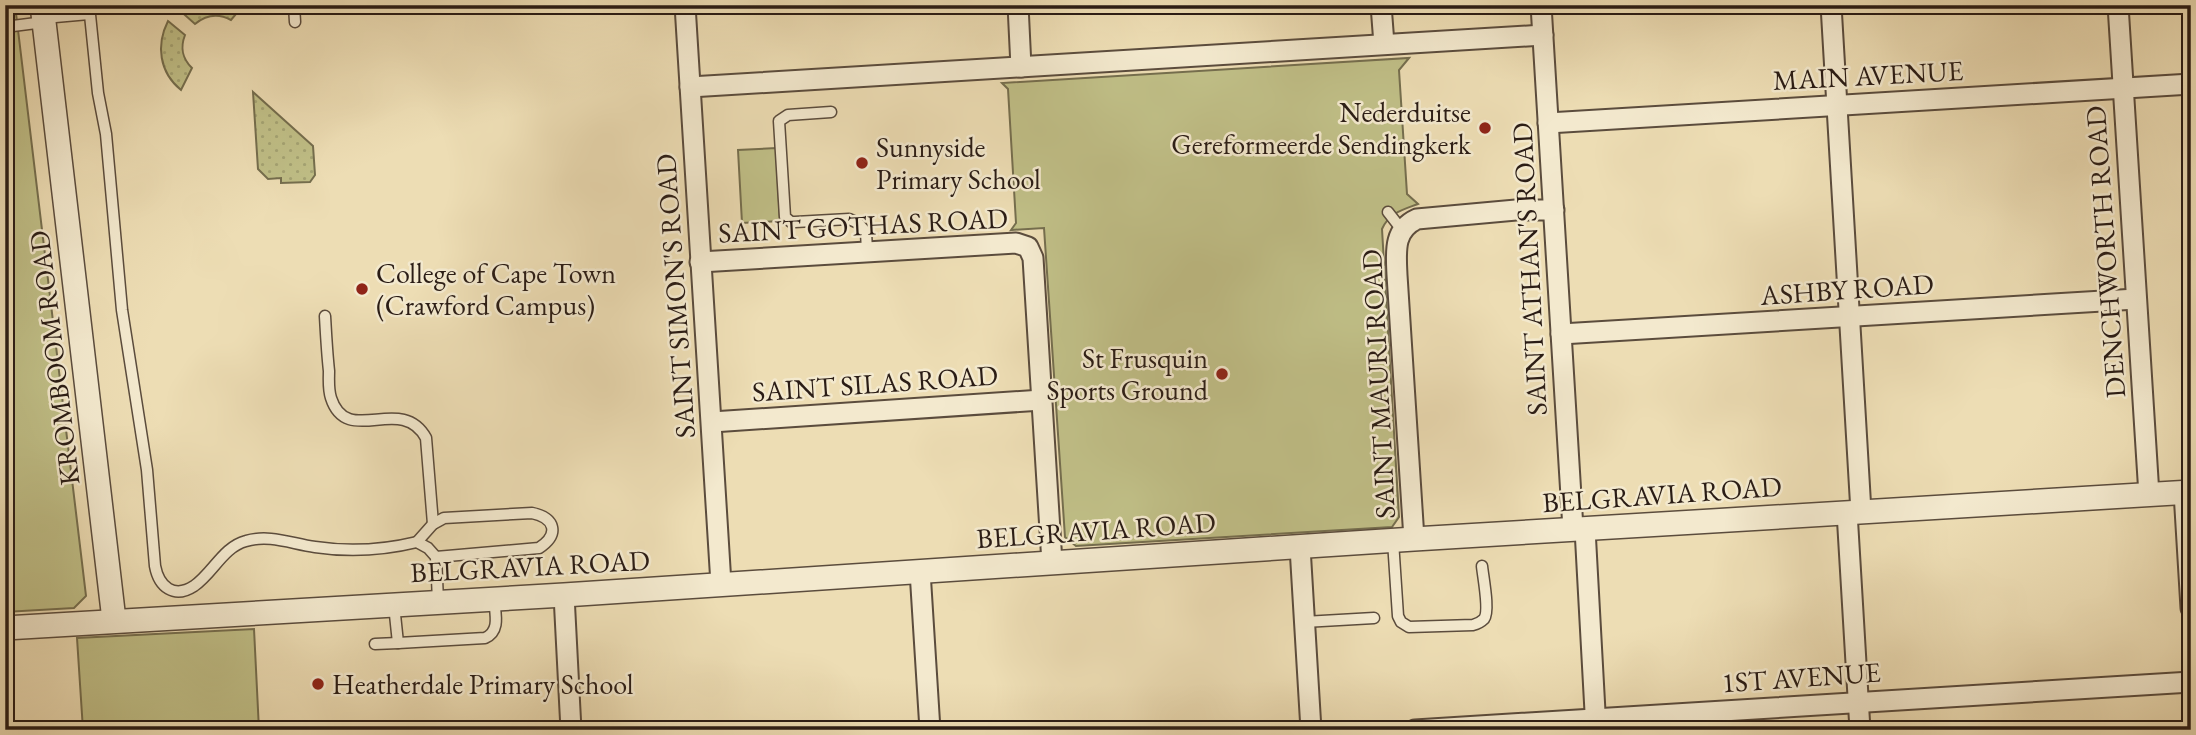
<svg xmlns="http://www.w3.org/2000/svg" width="2196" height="735" viewBox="0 0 2196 735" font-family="'EB Garamond',serif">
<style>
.grass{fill:url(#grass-dots);stroke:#756e4e;stroke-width:2}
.pitch{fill:#c0bf87;stroke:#756e4e;stroke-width:2}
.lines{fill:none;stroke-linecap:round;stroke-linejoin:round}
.service-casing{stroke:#5b4c3d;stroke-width:13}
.minor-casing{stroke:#5b4c3d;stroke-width:23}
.tertiary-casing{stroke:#5b4c3d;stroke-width:26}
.service{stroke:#f3e9ce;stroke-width:10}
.minor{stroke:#f3e9ce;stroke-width:19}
.tertiary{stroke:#f3e9ce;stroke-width:23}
.poi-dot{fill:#8f2418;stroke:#f3e9ce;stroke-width:2.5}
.labels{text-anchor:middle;stroke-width:5;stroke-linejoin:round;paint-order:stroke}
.street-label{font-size:28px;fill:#2a1c15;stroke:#f3e9ce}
.poi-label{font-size:28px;fill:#2a1c15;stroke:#f3e9ce;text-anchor:start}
</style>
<defs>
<pattern id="grass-dots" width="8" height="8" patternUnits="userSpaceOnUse" patternTransform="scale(1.75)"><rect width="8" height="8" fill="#c0bf87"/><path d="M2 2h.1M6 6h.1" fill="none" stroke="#a5a474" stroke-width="1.8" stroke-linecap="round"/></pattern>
</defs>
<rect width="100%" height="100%" fill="#edddb4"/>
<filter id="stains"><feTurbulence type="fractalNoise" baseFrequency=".00286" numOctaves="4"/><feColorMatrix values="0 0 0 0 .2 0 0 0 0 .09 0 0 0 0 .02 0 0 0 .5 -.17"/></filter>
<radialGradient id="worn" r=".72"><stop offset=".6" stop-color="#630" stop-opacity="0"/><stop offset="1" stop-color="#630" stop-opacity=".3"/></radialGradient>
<g class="grass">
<path d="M180 5H238L241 8 231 20C218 13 206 15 195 24L177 8Z"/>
<path d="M168 21 185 35C180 48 182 58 192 68L181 90C159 72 156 45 168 21Z"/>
<path d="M253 92 313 146 315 175 310 182 281 183V178L268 179 258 169Z"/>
</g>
<g class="pitch">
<path d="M5 5H15L86 596 74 608 5 612Z"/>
<path d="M1409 58 1399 70 1407 194 1418 204C1402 210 1389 213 1382 229L1399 517 1392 527 1076 546 1065 537 1044 228 1011 230 1016 223 1008 89 1002 83Z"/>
<path d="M776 148 780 221 742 223 738 150Z"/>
<path d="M254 629 259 730H83L77 638Z"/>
</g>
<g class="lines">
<g class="service-casing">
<g id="service">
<path d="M89 5 98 93 106 134 122 310 147 470 155 566C159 587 174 599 194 586 213 573 223 547 246 541 270 534 292 544 315 547 348 552 384 550 417 542L428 548 436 557 438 601"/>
<path d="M294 5 295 22"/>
<path d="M44 18 89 14"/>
<path d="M5 27 44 22"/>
<path d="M831 112 788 115 779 121 785 217 791 222H795L849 219 858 223 866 232 867 251"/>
<path d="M1388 212 1402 230"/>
<path d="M325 316C326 334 327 353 329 371 329 379 328 389 331 398 347 448 401 393 426 438L433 524"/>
<path d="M1393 541 1398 616 1401 622 1409 627 1473 625C1477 624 1481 622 1484 619 1490 611 1483 577 1482 566"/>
<path d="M417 542 433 524 444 518 532 513C555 518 560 534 539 548L436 557"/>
<path d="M394 605 398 643 485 638C501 631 495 613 494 599"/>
<path d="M1304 622 1374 618"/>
<path d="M375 644 398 643"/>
</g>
</g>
<g class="minor-casing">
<g id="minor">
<path d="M685 5 721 584"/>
<path d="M1018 5 1021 67"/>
<path d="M1381 5 1384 44"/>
<path d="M1541 5 1573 529"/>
<path d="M1831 5 1861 512"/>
<path d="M2118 5 2149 495"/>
<path d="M690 87 1543 35"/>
<path d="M1548 123 2191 84"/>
<path d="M700 262 1016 243 1028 247 1033 258 1052 563"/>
<path d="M1561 334 2136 299"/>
<path d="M712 422 1042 400"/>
<path d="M2184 492 2191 608"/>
<path d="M1847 512 1860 730"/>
<path d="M1585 529 1596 730"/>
<path d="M1414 539 1397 275C1396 252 1393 230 1417 219L1516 210H1554"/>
<path d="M1300 547 1311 730"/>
<path d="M920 571 930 730"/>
<path d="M564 595 571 730"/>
<path d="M1415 730 2191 682"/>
</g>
</g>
<g class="tertiary-casing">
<g id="tertiary">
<path d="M42 5 114 620"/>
<path d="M5 628 564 595 1414 539 2191 492"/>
</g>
</g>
<use href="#service" class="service"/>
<use href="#minor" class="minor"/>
<use href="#tertiary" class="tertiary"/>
</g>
<g class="poi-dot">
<circle cx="1485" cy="128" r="7"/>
<circle cx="862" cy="163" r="7"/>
<circle cx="362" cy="289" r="7"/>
<circle cx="1222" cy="374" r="7"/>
<circle cx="318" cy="684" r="7"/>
</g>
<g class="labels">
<g class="street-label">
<text transform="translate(1868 75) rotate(-3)" y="10">MAIN AVENUE</text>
<text transform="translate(863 225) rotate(-3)" y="10">SAINT GOTHAS ROAD</text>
<text transform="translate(2105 252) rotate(-94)" y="10">DENCHWORTH ROAD</text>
<text transform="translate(1529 269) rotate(-93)" y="10">SAINT ATHAN'S ROAD</text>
<text transform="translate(1847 289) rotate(-4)" y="10">ASHBY ROAD</text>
<text transform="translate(675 296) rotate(-94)" y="10">SAINT SIMON'S ROAD</text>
<text transform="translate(54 358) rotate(-97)" y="10">KROMBOOM ROAD</text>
<text transform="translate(875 383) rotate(-4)" y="10">SAINT SILAS ROAD</text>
<text transform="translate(1378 384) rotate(-93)" y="10">SAINT MAURI ROAD</text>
<text transform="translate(1662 494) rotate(-4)" y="10">BELGRAVIA ROAD</text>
<text transform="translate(1096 530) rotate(-4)" y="10">BELGRAVIA ROAD</text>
<text transform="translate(530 566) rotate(-3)" y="10">BELGRAVIA ROAD</text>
<text transform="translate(1801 677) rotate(-4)" y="10">1ST AVENUE</text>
</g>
<g class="poi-label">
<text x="1471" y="122" text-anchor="end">Nederduitse<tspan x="1471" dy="32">Gereformeerde Sendingkerk</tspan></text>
<text x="876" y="157">Sunnyside<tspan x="876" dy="32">Primary School</tspan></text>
<text x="376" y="283">College of Cape Town<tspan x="376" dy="32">(Crawford Campus)</tspan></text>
<text x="1208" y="368" text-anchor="end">St Frusquin<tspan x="1208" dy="32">Sports Ground</tspan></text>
<text x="332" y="694">Heatherdale Primary School</text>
</g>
</g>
<rect width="2196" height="735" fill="none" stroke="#edddb4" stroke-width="28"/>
<rect x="7" y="7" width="2182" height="721" fill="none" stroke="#2a1c15" stroke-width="3.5"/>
<rect x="14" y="14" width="2168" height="707" fill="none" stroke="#2a1c15" stroke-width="2"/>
<rect width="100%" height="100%" filter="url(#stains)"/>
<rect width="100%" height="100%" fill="url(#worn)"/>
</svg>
